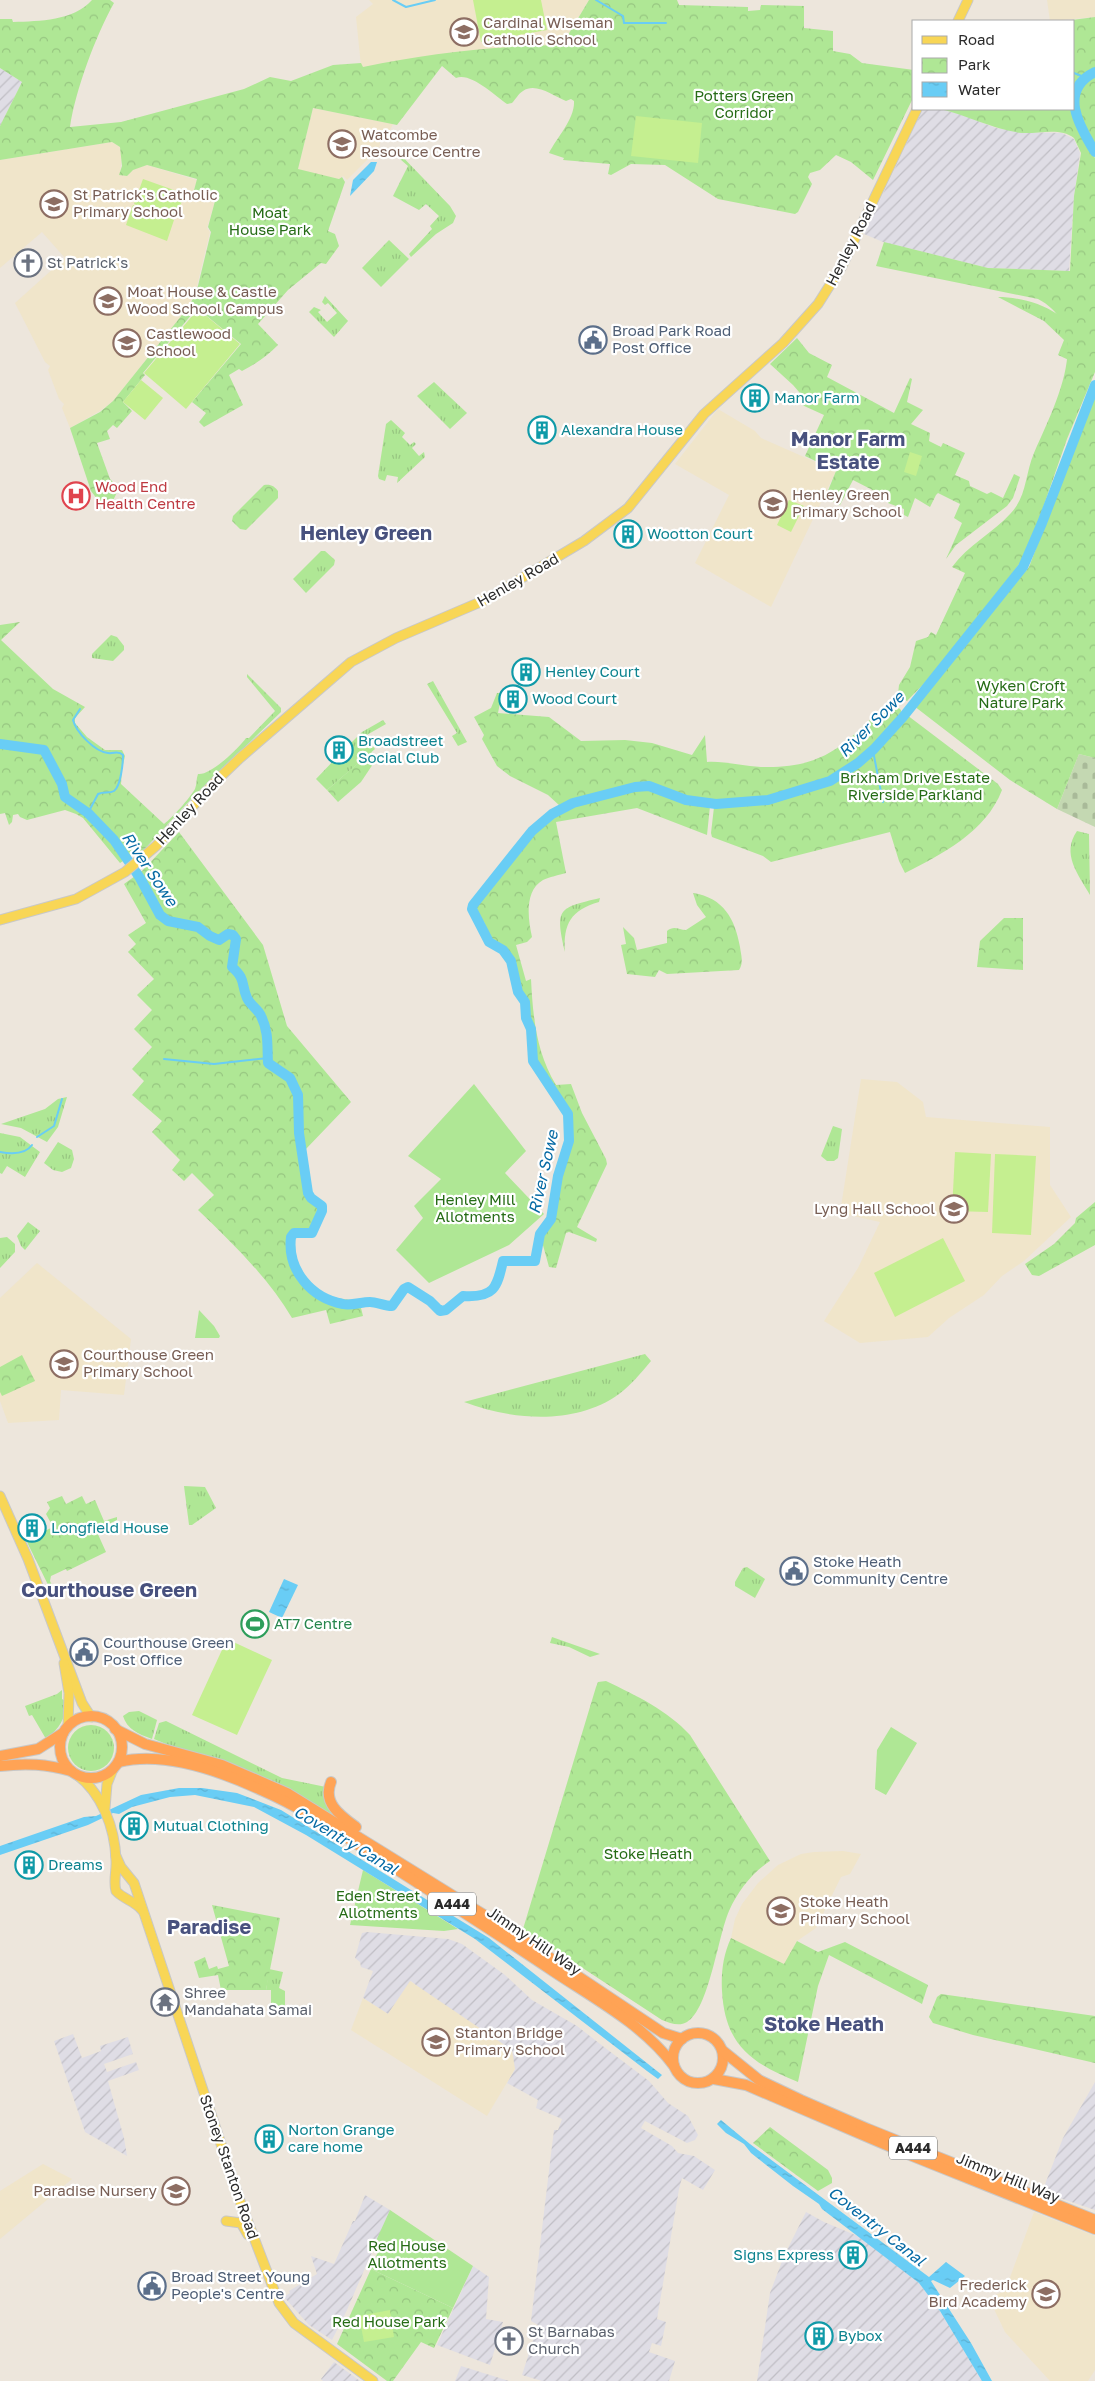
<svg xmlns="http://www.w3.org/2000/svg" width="1095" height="2381" viewBox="0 0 1095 2381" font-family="'Golos Text',sans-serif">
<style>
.industrial{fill:url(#industrial-furrows)}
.education{fill:#f0e5ca}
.grass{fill:url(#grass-tufts)}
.cemetery{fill:url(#cemetery-stones)}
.park{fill:url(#park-crowns)}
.garden{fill:#afe795}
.pitch{fill:#c5ef90}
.water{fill:url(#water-ripples)}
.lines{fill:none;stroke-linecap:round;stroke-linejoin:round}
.stream{stroke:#69cdf5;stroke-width:2}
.river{stroke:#69cdf5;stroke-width:10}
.major-casing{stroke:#c8c8c8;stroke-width:11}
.highway-casing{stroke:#c8c8c8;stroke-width:12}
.major{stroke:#f8d656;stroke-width:9}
.highway{stroke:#ffa355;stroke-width:10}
.labels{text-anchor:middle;stroke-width:4.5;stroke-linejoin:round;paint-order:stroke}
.shield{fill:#fff;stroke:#6b6b6b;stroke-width:1}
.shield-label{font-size:14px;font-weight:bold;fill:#2b2b2b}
.education-label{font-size:15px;fill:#785e54;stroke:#fff;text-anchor:start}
.park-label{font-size:15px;fill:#266c16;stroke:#fff}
.street-label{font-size:15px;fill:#2b2b2b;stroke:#fff}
.worship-label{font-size:15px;fill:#5b616d;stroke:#fff;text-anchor:start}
.service-label{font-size:15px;fill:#4e5e75;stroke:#fff;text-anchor:start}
.culture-label{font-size:15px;fill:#0d838f;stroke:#fff;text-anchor:start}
.health-label{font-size:15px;fill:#be3a42;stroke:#fff;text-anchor:start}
.leisure-label{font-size:15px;fill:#27864d;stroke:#fff;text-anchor:start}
.water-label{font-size:16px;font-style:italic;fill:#066aa4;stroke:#fff}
.district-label{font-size:20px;font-weight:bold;fill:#48517e;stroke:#fff}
</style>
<defs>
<pattern id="industrial-furrows" width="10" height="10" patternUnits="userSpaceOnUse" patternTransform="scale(1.25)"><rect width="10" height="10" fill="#dfdde5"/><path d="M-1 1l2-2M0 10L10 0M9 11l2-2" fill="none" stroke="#c0bec5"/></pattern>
<pattern id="grass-tufts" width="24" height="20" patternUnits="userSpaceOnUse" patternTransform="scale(1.25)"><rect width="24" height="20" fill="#afe795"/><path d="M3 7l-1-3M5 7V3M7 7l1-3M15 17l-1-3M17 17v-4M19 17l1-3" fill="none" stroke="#97c681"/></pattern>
<pattern id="cemetery-stones" width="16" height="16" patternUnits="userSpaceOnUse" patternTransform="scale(1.25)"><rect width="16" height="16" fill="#c4d8b2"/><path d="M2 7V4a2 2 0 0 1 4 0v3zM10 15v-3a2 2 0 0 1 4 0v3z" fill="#a9ba99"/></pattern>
<pattern id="park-crowns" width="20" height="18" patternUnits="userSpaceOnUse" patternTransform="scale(1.25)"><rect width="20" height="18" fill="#afe795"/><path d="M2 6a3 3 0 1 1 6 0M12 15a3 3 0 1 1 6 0" fill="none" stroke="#97c681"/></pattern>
<pattern id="water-ripples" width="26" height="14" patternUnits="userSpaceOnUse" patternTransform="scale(1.25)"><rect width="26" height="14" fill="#69cdf5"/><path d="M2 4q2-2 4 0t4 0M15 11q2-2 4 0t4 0" fill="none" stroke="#5bb0d2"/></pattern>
</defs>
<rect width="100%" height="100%" fill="#ede6dc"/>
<g class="industrial">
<path d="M0 68 22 82 0 126Z"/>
<path d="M923 109H938L957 113 996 128 1022 132 1062 133 1074 139 1080 153 1074 197 1069 271 988 268 883 242 864 234Z"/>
<path d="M367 1932 448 1939 462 1944 505 1975 532 2000 577 2026 604 2047 649 2081 668 2103 688 2116 698 2135 695 2140 687 2143 645 2121 641 2128 672 2146 678 2153 694 2156 715 2170 703 2190 682 2178 679 2189 657 2319 666 2322 661 2346 652 2343 649 2352 675 2361 669 2381H542L522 2375 538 2325 531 2321 551 2154 554 2130H558L562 2119 536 2108 538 2100 507 2083 515 2069 411 1981 388 2014 363 1998 373 1971 361 1967 360 1962 355 1958 362 1933Z"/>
<path d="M73 2034 82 2058 101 2051 100 2046 128 2037 133 2054 104 2064 107 2072 136 2062 139 2070 108 2081 124 2138 127 2156 85 2132 54 2041Z"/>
<path d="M1095 2082V2210L1042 2192 1063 2138Z"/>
<path d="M365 2195 390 2210 347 2310 332 2340 309 2325 284 2297 290 2293 289 2291 317 2274 311 2256 334 2264 353 2221H355Z"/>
<path d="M806 2212 824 2222 860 2237 919 2283 940 2311 982 2381H757L770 2293 784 2256Z"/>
<path d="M473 2266 489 2277 486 2319 503 2322 490 2365 437 2345Z"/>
<path d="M334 2362 360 2381H323L321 2379Z"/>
<path d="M461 2366 509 2381H455Z"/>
</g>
<g class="education">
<path d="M369 0H589L561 46 363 67 361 66 356 17 373 4Z"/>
<path d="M1047 0H1095V17L1050 21Z"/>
<path d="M313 108 393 124 387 136 382 135 379 148 347 180 343 176 339 179 319 175 298 169Z"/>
<path d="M112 142 120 147 122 154 120 175 127 176 132 170 147 165 197 180 192 195 215 201 207 228 210 232 195 294 186 310 113 401 100 411 70 428 62 408 64 404 59 399 48 370 50 366 45 362 15 303 65 258 42 232 0 268V160Z"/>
<path d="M718 409 755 431 761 438 836 471 771 607 695 563 729 495 675 464Z"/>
<path d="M861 1079 897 1082 923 1102 926 1117 1050 1127V1185L1071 1217 1024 1261 1002 1276 984 1295 949 1318 928 1337 860 1343 824 1321 858 1268 880 1222 840 1213Z"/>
<path d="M37 1263 131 1339 124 1395 61 1390 59 1420 8 1423 0 1401V1298Z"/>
<path d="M843 1851 861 1854 850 1874 841 1877 816 1928 797 1941 784 1965 731 1938 735 1919 742 1904 758 1883 778 1865 801 1854 814 1852Z"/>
<path d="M410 1981 512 2050 515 2069 487 2116 351 2030 363 1998 388 2014Z"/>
<path d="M43 2164 72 2179 0 2239V2191Z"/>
<path d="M1034 2212 1095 2236V2370L1088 2381H1050L1005 2332 994 2309 990 2297 1005 2291Z"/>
</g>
<g class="grass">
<path d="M395 149 450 206 456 216 453 223 436 234 411 257 409 254 432 229 430 226 439 216 426 204 419 210 393 196 408 166 392 152Z"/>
<path d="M389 240 409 259 381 287 362 268Z"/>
<path d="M325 296 348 321 334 337 309 312 314 307 321 310 318 312 327 322 337 313 328 303 325 305 322 302Z"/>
<path d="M998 297C1032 297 1088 316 1075 361L1073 362 1058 355 1064 340 1044 321Z"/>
<path d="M434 382 467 413 450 429 417 396Z"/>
<path d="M391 420 405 433 402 437 410 445 414 442 416 444 412 448 419 456 424 452 425 457 397 483 398 477 387 475 385 481 379 479 378 476 386 424Z"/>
<path d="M321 551H325L335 560 334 565 306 593 293 579Z"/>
<path d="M111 635 117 637 124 646V650L113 661 92 658V654Z"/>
<path d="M433 681 467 742 458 746 452 736 457 733 427 684Z"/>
<path d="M383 720 386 724 365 736 375 749 327 790 316 779 337 757 341 762 351 754 347 747 362 732Z"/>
<path d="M1077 831 1089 834 1090 895C1078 874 1061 854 1077 831Z"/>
<path d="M600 898 599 902C571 910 563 924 565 952 555 908 558 908 600 898Z"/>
<path d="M67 1097 58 1127 47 1142 21 1128 1 1124 45 1109 58 1099Z"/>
<path d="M833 1126 842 1129 838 1158 834 1161H827L821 1156Z"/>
<path d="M0 1133 20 1137 40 1152 25 1177 7 1166 2 1174 0 1173Z"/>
<path d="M58 1142 72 1150 74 1159 71 1168 62 1172 53 1170 44 1163Z"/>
<path d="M28 1222 40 1231 25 1250 21 1246 17 1236Z"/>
<path d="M7 1237 15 1244V1252L0 1268V1238Z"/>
<path d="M645 1354 651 1361C641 1373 631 1385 619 1394 575 1426 511 1420 464 1402Z"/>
<path d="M184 1486 205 1487 216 1508 192 1525H189Z"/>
<path d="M747 1567 765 1579 755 1598 735 1586V1582L743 1568Z"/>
<path d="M552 1637 600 1654 590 1657 569 1647 550 1643Z"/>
<path d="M62 1690V1699L67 1702C65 1719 60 1728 46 1739L32 1715 29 1716 25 1706 57 1694Z"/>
<path d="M139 1711 157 1720 152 1739C138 1734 127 1729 123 1716L129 1712Z"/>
<path d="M166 1721 282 1778 326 1787 336 1817 311 1802 166 1746V1744L154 1739 159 1723Z"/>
<circle cx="91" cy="1748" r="23"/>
<path d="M269 1969 283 1972 279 1988 285 1991V2009L271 2010V1990H266Z"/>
</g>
<path class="cemetery" d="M1079 754 1095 758V827L1057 809Z"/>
<g class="park">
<path d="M92 0H110L114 3C96 35 75 91 70 127L121 122 244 89 270 77 291 81 333 65 361 63 363 67C430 53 494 46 562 45L589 0H677L679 5 748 7V11L760 10 761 5 804 6V28L833 31V51L850 54 862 63 914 70V96L873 180 851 162 836 155 820 170 810 173 808 177 812 184 798 212 795 214 718 199 665 165 631 164 611 175 608 174 610 164 563 160 564 158 549 153C557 137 575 119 574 101L571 99 566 101C553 96 536 82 523 91 518 94 516 99 512 103L507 104C495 96 471 72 456 78L442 66 397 125 313 108 298 169 339 179 342 177 345 182 328 231 335 234 339 246 326 264 321 263 288 290 258 324 278 345C267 356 256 364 242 371L239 369 229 375 243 405 204 427 199 422 206 413 192 402 241 344 197 308 143 373 145 375 123 402 132 411 117 428 113 425 107 431 110 439 97 443 110 479 119 488 110 507 104 508 91 491 70 428 100 412 113 401 186 310 196 294 211 232 208 227 215 201 193 194 197 179 147 165 133 170 127 176 119 175 122 166 120 147 112 142 0 160V126L22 82 0 68V19H12L13 22C40 21 73 21 92 0Z"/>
<path d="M1095 17V68L1081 77 1074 89V21H1064Z"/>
<path d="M1095 75V145C1081 124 1065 91 1095 75Z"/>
<path d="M940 109H1073L1076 125 1095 158V372L1067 439 1037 525 1020 563 948 659 907 701 898 694 899 685 910 667 916 641 928 637 931 632 936 635 965 573 952 567C968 545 993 533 1011 513 1027 496 1025 474 1034 453 1056 403 1095 329 1038 299L876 266 884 242 988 268 1070 271 1074 196 1081 153 1074 138C1060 127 1039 134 1022 133 994 130 967 115 940 109Z"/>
<path d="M797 338 809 353 832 365 827 377 894 413 910 378 912 379 907 402 923 410 911 424 930 433 929 441 941 447 943 443 965 453 955 475 969 481 970 486 987 494 991 492 1003 498 1014 474 1020 477 1013 498 1007 506 956 545 946 559 962 523 954 518 960 504 938 493 936 495 930 507 915 498 908 517 904 515V509L888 503 890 499 853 480 840 505 825 498 836 471 805 456 824 415 802 405 806 400 793 385 770 364Z"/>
<path d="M1095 392V758L1079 754 1057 809 1010 780 914 706 1029 567Z"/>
<path d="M264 485C271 484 274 486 278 491V498L246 530 240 529 232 521 233 516Z"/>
<path d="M20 622 1 640 53 689 85 707 75 718V723L87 737 105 750H122L125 756 122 769 121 784 164 824C173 817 189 799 195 789 197 784 196 779 198 774 210 776 239 748 246 738H249L275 711 247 677V674L281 708V712L194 796 140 854 137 852 120 863 83 818 76 814 65 810 27 820 20 817 18 814 13 815 12 822 9 825 5 813 0 814V625Z"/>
<path d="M497 693H502L498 713 549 717 581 741 625 740 652 743 692 755 705 735 707 762C725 761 743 766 761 767 827 769 847 742 890 700L901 710V713L888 730 858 759 813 786 777 796 729 801 687 798 650 783H634L560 806 548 795 510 776 497 766 482 739 484 735 474 717 491 708Z"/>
<path d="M907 715 998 784 1002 790C986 832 942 854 905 873L899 861 890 832 771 862 763 856 712 837 711 833 714 807C802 803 850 784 907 715Z"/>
<path d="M371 752 377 758 361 782 338 802 327 790Z"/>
<path d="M648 788 695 805 710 806 707 835 637 808 556 822 566 873C559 875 549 877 543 880 524 891 528 919 532 937L527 942 516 945 526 981 531 979C533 1017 536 1052 556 1085L571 1084 582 1113 606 1159 607 1164 577 1227 597 1239 596 1242 569 1232 566 1233 556 1268 549 1267 541 1238 551 1221 563 1163 571 1142 570 1115 535 1060 532 1028 528 1018 526 1001 520 992 512 957 507 950 491 940 484 922 474 909 523 842 554 816 578 805Z"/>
<path d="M179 832 263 945 287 1026 351 1102 305 1150 311 1195 325 1209 315 1234 296 1236C292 1244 295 1250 297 1259 303 1289 331 1301 359 1300L363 1316 330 1324 326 1310 292 1318C267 1276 232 1243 198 1210L214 1195 192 1173 184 1181 172 1170 180 1160 152 1132 162 1121 132 1095 144 1081 132 1069 152 1047 134 1029 152 1010 137 995 154 979 128 952 136 944 128 935 146 923 124 884 142 871Z"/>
<path d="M693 893C724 898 735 919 740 947 741 955 744 963 739 970L667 974 659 970 655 977 627 974 621 945 626 944 623 927 634 938 637 950 667 943V931C674 925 679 930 686 930L706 917 697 905Z"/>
<path d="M1004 918H1023V970L977 967 980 941Z"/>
<path d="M1095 1202V1245L1039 1276 1032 1275 1025 1264 1054 1244 1075 1223 1076 1218Z"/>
<path d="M22 1355 35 1381 2 1396 0 1392V1367Z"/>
<path d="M62 1496 66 1504 82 1496 86 1504 95 1500 104 1521 117 1517V1520L96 1530 106 1552 67 1571 66 1569 51 1576 50 1581 56 1594 53 1595 26 1540 53 1527 46 1514 50 1508 47 1502Z"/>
<path d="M606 1681C637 1696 667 1710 690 1735L770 1861C752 1873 738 1891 729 1911 718 1936 709 2009 687 2022 679 2027 670 2023 662 2020L523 1929 596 1687 598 1682Z"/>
<path d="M212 1905 280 1918 266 1990H221L218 1975 199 1978 194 1962 205 1957 209 1969 217 1966 218 1969 229 1966Z"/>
<path d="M731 1938 784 1964 797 1941 818 1952 845 1942 928 1985 922 2004 829 1955 818 1986 798 2082C751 2063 725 2045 722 1991 721 1973 723 1955 731 1938Z"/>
<path d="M941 1994 1095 2016V2063L973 2035 933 2023 929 2017 937 1997Z"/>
<path d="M770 2127 828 2170 832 2178V2183L818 2191 753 2143Z"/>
<path d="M371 2269 453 2308 434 2348 421 2342 393 2381H387L337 2344Z"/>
</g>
<g class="garden">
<path d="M474 1084 526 1151 505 1173 544 1214 509 1245 429 1283 396 1250 423 1218 414 1206 441 1179 408 1156Z"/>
<path d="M199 1310 214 1326 220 1336 219 1338H195Z"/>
<path d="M891 1727 917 1743 886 1795 875 1789 877 1750Z"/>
<path d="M363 1870 458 1929 444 1931 350 1925Z"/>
<path d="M390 2210 473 2266 453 2308 371 2269 379 2249 375 2243Z"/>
</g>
<g class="pitch">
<path d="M473 0H541L547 30 481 42Z"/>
<path d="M636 116 702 123 698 163 631 156Z"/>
<path d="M143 179 185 194 175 218 134 204Z"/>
<path d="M133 205 174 220 167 241 126 225Z"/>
<path d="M198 309 240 344 186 409 144 373Z"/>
<path d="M141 380 163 398 145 420 123 402Z"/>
<path d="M910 452 922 456 916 476 904 472Z"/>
<path d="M789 500 804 506 791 532 777 525Z"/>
<path d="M955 1152 991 1154 988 1212 952 1211Z"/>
<path d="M995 1154 1036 1156 1031 1235 992 1233Z"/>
<path d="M943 1238 965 1281 895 1317 874 1273Z"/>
<path d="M227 1639 272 1660 237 1735 192 1715Z"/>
<path d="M390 2310 394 2337 364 2342 359 2316Z"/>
</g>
<g class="water">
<path d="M371 162H377L374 171 350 196 353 180Z"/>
<path d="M284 1579 298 1585 282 1618 269 1612Z"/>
<path d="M179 1788H202L237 1793 281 1810 489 1938 662 2075 658 2079 647 2071 475 1939 306 1835 254 1807 195 1795 170 1797 132 1807 119 1814 113 1813 88 1825 0 1855V1846L84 1817 96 1816 141 1795Z"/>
<path d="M721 2120 750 2144 929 2277 946 2262 965 2276 950 2288 933 2280 931 2281 971 2343 992 2381H982L940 2311 919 2283 822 2209 819 2204 793 2186 751 2153 744 2144 726 2133 717 2124Z"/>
</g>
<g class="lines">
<g class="stream">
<path d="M393 0 406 7 435 0"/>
<path d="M596 0 623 16 624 23H666"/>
<path d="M1074 73 1084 77"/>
<path d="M80 709 73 720C76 732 95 752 108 753 114 754 118 750 123 755 123 762 121 786 114 791 109 794 104 791 98 794L88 813"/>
<path d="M874 749V756L883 802"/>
<path d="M164 1059 214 1064 268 1058"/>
<path d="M37 1137 54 1126 62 1099"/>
<path d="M0 1152C11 1154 25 1155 32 1145"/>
</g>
<g class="river">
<path d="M1095 72C1058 90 1079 126 1095 152"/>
<path d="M0 744 44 750 62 784 65 797 88 813 114 840 140 878 160 915 168 921 198 927 210 936 219 940 228 934 233 935 236 939 232 967C246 979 241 984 247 998 251 1006 258 1009 261 1016 269 1032 267 1046 268 1063L290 1078 298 1095 299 1133 308 1193 311 1198 322 1206V1211L312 1233H294L291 1237C287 1270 311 1298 343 1304 351 1306 361 1302 370 1302 377 1302 384 1306 392 1306L404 1289 408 1287 430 1301 440 1311 446 1310 463 1296C494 1298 497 1288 503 1261H535L540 1234 551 1219 558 1176 569 1141 568 1114 533 1061 531 1029 526 1018 525 1002 518 992 511 961 503 950 489 942 472 909 473 905 532 831 552 814 573 803 635 787 649 786 686 800 716 804 768 800 830 781 858 763 874 749 903 717 1023 567 1042 523 1095 385"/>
</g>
<g class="major-casing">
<g id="major">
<path d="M958 21 968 0"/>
<path d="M0 920 76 899 125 872 156 846 216 781 240 758 351 662 396 638 485 600 584 541 628 508 704 414 783 343 818 304 842 266 917 109"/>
<path d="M0 1496 28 1559 82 1703 91 1717"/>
<path d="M64 1663 69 1693 68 1727"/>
<path d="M76 1774C102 1793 115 1828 116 1860 117 1869 113 1882 116 1891 123 1899 135 1901 142 1910"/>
<path d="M105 1808 107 1784 113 1769"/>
<path d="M116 1856 121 1867 134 1883 241 2204 279 2303 294 2323 373 2381"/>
<path d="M226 2221 241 2223 248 2235"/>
</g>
</g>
<g class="highway-casing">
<g id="highway">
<circle cx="91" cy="1747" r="31"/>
<path d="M115 1729 145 1744 222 1765 287 1793 510 1931 663 2033 682 2039"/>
<path d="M0 1756 38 1749 63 1733"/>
<path d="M119 1762C164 1751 220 1771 261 1790 305 1809 345 1837 385 1862 441 1898 498 1934 553 1971 595 1999 644 2025 674 2066"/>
<path d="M0 1766C26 1763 46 1764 71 1771"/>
<path d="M331 1782C322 1803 341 1816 356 1827"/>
<circle cx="698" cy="2058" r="25"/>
<path d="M723 2051 759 2080 801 2100 868 2129 1095 2220"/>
<path d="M714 2079 746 2085 905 2153 1095 2229"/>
</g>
</g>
<use href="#major" class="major"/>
<use href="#highway" class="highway"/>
</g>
<defs>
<g id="school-ring" transform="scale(1.4375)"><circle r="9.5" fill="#fff" stroke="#8d6e63" stroke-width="1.5"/><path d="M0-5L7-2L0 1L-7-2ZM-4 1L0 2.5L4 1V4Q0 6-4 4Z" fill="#8d6e63"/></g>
<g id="church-ring" transform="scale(1.4375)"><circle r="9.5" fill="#fff" stroke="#6b7280" stroke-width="1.5"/><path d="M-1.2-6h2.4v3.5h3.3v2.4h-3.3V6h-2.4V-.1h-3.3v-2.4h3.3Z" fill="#6b7280"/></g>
<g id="civic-ring" transform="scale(1.4375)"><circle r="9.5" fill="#fff" stroke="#5c6f8a" stroke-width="1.5"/><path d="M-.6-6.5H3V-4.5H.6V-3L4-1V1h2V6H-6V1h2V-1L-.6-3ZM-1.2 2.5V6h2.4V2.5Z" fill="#5c6f8a"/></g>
<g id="building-ring" transform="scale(1.4375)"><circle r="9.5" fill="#fff" stroke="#0f9aa8" stroke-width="1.5"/><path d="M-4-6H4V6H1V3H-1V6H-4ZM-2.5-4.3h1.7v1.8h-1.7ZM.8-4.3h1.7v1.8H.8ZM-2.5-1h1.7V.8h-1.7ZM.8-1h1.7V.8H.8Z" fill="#0f9aa8"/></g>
<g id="hospital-ring" transform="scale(1.4375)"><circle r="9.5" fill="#fff" stroke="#e0444e" stroke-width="1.5"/><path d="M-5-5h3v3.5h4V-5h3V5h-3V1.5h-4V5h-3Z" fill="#e0444e"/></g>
<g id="stadium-ring" transform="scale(1.4375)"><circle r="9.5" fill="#fff" stroke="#2e9e5b" stroke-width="1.5"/><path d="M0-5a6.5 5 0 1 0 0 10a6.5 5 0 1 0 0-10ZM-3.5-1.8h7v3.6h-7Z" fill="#2e9e5b"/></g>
<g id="temple-ring" transform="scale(1.4375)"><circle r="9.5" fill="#fff" stroke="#6b7280" stroke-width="1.5"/><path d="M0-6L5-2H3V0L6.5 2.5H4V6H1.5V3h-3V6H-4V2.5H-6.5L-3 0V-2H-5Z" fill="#6b7280"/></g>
</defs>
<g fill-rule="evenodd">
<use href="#school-ring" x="464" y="32"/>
<use href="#school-ring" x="342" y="144"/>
<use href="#school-ring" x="54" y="204"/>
<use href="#church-ring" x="28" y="263"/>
<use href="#school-ring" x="108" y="301"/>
<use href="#civic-ring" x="593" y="340"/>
<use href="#school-ring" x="127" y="343"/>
<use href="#building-ring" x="755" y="398"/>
<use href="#building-ring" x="542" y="430"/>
<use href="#hospital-ring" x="76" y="496"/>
<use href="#school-ring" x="773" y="504"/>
<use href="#building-ring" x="628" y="534"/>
<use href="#building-ring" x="526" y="672"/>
<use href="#building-ring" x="513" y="699"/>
<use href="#building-ring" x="339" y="750"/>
<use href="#school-ring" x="954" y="1209"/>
<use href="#school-ring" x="64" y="1364"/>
<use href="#building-ring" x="32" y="1528"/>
<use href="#civic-ring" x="794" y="1571"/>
<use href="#stadium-ring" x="255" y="1624"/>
<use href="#civic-ring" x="84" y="1652"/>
<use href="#building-ring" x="134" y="1826"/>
<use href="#building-ring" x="29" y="1865"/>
<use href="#school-ring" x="781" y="1911"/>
<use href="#temple-ring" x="165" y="2002"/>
<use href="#school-ring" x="436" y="2042"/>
<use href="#building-ring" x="269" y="2139"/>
<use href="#school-ring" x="176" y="2191"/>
<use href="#building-ring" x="853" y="2255"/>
<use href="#civic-ring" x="152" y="2286"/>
<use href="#school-ring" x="1046" y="2294"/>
<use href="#building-ring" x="819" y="2336"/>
<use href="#church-ring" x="509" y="2341"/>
</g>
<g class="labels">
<g class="shield">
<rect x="428" y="1892.5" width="48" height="23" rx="4"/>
<rect x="889" y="2136.5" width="48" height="23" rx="4"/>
</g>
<g class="shield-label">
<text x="452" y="1909">A444</text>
<text x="913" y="2153">A444</text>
</g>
<g class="education-label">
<text x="483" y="28">Cardinal Wiseman<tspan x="483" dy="17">Catholic School</tspan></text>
<text x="361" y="140">Watcombe<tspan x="361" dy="17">Resource Centre</tspan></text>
<text x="73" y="200">St Patrick's Catholic<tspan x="73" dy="17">Primary School</tspan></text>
<text x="127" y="297">Moat House &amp; Castle<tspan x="127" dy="17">Wood School Campus</tspan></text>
<text x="146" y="339">Castlewood<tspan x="146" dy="17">School</tspan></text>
<text x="792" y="500">Henley Green<tspan x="792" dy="17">Primary School</tspan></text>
<text x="935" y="1214" text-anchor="end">Lyng Hall School</text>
<text x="83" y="1360">Courthouse Green<tspan x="83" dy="17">Primary School</tspan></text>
<text x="800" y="1907">Stoke Heath<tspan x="800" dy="17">Primary School</tspan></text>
<text x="455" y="2038">Stanton Bridge<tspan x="455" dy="17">Primary School</tspan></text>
<text x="157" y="2196" text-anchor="end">Paradise Nursery</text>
<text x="1027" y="2290" text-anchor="end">Frederick<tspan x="1027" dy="17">Bird Academy</tspan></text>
</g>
<g class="park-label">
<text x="744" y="101">Potters Green<tspan x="744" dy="17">Corridor</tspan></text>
<text x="270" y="218">Moat<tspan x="270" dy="17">House Park</tspan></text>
<text x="1021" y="691">Wyken Croft<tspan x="1021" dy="17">Nature Park</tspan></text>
<text x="915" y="783">Brixham Drive Estate<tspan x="915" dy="17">Riverside Parkland</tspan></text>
<text x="475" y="1205">Henley Mill<tspan x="475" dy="17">Allotments</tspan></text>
<text x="648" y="1859">Stoke Heath</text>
<text x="378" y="1901">Eden Street<tspan x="378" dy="17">Allotments</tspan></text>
<text x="407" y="2251">Red House<tspan x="407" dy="17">Allotments</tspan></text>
<text x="389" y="2327">Red House Park</text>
</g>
<g class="street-label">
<text transform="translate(851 244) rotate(-63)" y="5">Henley Road</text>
<text transform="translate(518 580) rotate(-30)" y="5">Henley Road</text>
<text transform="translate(190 809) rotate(-47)" y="5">Henley Road</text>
<text transform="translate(534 1941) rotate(34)" y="5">Jimmy Hill Way</text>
<text transform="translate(229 2167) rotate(71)" y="5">Stoney Stanton Road</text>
<text transform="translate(1008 2178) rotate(22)" y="5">Jimmy Hill Way</text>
</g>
<g class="worship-label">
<text x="47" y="268">St Patrick's</text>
<text x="184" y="1998">Shree<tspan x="184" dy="17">Mandahata Samai</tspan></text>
<text x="528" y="2337">St Barnabas<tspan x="528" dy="17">Church</tspan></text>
</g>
<g class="service-label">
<text x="612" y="336">Broad Park Road<tspan x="612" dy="17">Post Office</tspan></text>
<text x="813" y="1567">Stoke Heath<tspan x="813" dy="17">Community Centre</tspan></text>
<text x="103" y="1648">Courthouse Green<tspan x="103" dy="17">Post Office</tspan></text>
<text x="171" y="2282">Broad Street Young<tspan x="171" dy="17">People's Centre</tspan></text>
</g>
<g class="culture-label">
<text x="774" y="403">Manor Farm</text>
<text x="561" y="435">Alexandra House</text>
<text x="647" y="539">Wootton Court</text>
<text x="545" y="677">Henley Court</text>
<text x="532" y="704">Wood Court</text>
<text x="358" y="746">Broadstreet<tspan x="358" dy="17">Social Club</tspan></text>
<text x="51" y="1533">Longfield House</text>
<text x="153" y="1831">Mutual Clothing</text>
<text x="48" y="1870">Dreams</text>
<text x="288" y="2135">Norton Grange<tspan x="288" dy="17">care home</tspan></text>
<text x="834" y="2260" text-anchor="end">Signs Express</text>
<text x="838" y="2341">Bybox</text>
</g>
<g class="health-label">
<text x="95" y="492">Wood End<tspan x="95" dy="17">Health Centre</tspan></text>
</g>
<g class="leisure-label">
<text x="274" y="1629">AT7 Centre</text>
</g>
<g class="water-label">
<text transform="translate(871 724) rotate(-45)" y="6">River Sowe</text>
<text transform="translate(150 869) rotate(56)" y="6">River Sowe</text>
<text transform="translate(543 1172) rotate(-77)" y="6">River Sowe</text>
<text transform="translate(346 1840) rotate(31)" y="6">Coventry Canal</text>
<text transform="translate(877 2226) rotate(38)" y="6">Coventry Canal</text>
</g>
<g class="district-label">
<text x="848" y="446">Manor Farm<tspan x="848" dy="23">Estate</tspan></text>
<text x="366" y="540">Henley Green</text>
<text x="109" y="1597">Courthouse Green</text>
<text x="209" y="1934">Paradise</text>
<text x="824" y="2031">Stoke Heath</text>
</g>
</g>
<rect x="912" y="20" width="162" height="90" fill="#ffffff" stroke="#aaaaaa"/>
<rect x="922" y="36" width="25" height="8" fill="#f8d656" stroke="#aaaaaa"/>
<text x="958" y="45" font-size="15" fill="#2b2b2b">Road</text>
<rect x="922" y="58" width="25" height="15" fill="url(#park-crowns)" stroke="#aaaaaa"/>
<text x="958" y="70" font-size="15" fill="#2b2b2b">Park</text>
<rect x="922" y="82" width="25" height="15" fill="url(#water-ripples)" stroke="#aaaaaa"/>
<text x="958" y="95" font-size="15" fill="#2b2b2b">Water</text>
</svg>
